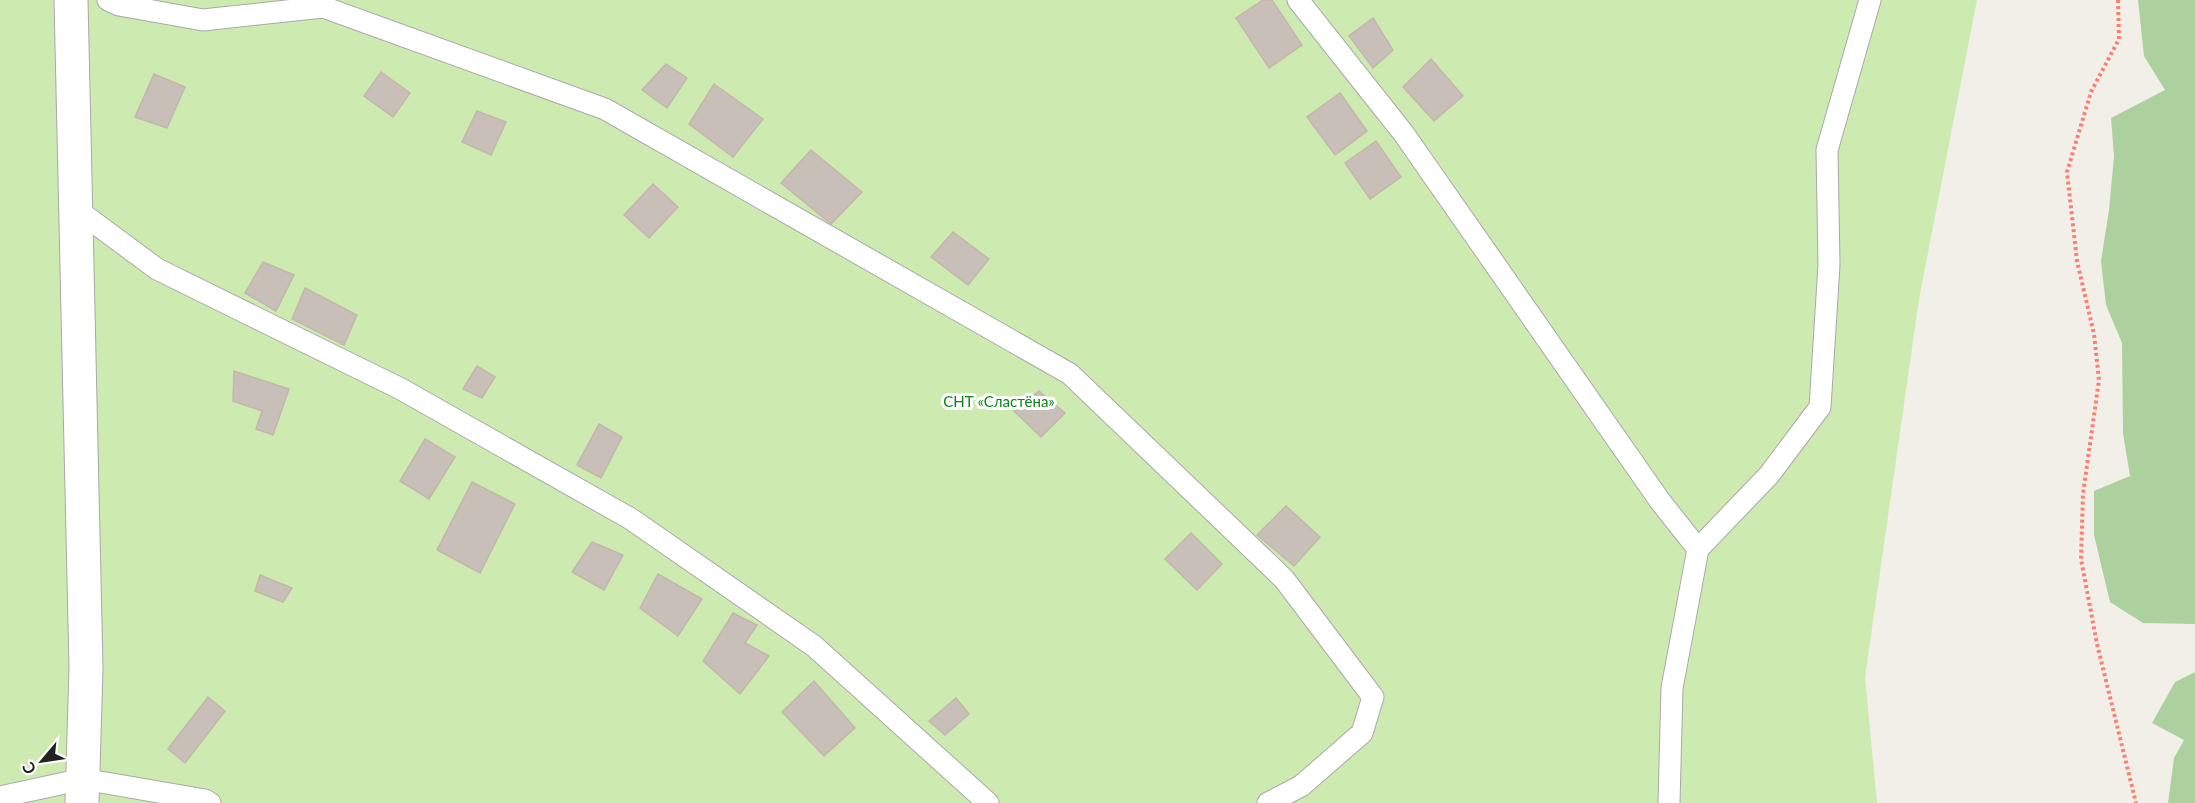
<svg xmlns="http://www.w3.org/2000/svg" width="2195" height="803" viewBox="0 0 2195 803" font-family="Lato,sans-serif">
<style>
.grass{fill:#cdebb0}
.forest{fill:#add19e}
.building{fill:#c7bfb8;stroke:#c4b6ab;stroke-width:1.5}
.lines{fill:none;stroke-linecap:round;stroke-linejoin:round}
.service-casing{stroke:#a9a9a9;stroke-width:23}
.tertiary-casing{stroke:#a9a9a9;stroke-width:35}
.path{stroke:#fa8072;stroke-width:4;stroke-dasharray:3 3;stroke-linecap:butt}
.service{stroke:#fff;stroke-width:21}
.tertiary{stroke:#fff;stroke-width:33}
.labels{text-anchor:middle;stroke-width:6;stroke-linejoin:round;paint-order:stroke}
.park-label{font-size:15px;fill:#0c8416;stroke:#fff}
</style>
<rect width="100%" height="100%" fill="#f2efe9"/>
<path class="grass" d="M0 0H1977L1919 299 1865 677 1877 803H0Z"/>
<g class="forest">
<path d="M2138 0H2195V624L2143 623 2110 602 2094 535V491L2130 476 2123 433 2122 343 2106 305 2101 261 2109 210 2114 156 2111 118 2165 90 2144 56Z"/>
<path d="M2195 672V803H2168L2174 758 2184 740 2152 723 2175 682Z"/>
</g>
<g class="building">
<path d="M1263 0H1272L1302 45 1269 68 1236 18Z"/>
<path d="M1373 18 1393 50 1373 68 1349 36Z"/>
<path d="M1431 59 1463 96 1434 121 1403 87Z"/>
<path d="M666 64 687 78 667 108 642 90Z"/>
<path d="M381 72 410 93 393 117 364 96Z"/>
<path d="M154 74 185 87 167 128 135 117Z"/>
<path d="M714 84 763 119 733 157 689 124Z"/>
<path d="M1340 93 1367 131 1335 155 1307 117Z"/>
<path d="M477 111 506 122 491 155 462 142Z"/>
<path d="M1376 141 1401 177 1370 199 1345 163Z"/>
<path d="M811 150 862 192 831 224 781 183Z"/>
<path d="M653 184 678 207 649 238 624 215Z"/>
<path d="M953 232 989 259 968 285 931 257Z"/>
<path d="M263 262 294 275 276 311 245 293Z"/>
<path d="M305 288 357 315 344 345 292 319Z"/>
<path d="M477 366 495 377 482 398 463 389Z"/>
<path d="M234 371 289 389 273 435 256 429 262 411 233 401Z"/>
<path d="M1039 391 1065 413 1041 437 1014 411Z"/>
<path d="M599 424 622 437 601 478 577 465Z"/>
<path d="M425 439 455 457 429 499 400 481Z"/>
<path d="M472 482 515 504 480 573 437 550Z"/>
<path d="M1286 506 1320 537 1294 566 1257 535Z"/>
<path d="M1191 533 1222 564 1197 590 1165 559Z"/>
<path d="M592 542 623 555 604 590 572 572Z"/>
<path d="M658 574 702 599 678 636 640 608Z"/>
<path d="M260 575 292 588 283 602 255 591Z"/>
<path d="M733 613 757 625 745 643 769 656 740 694 703 661Z"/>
<path d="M814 681 855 728 824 756 782 712Z"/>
<path d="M208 697 225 711 185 763 168 749Z"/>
<path d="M956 698 969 714 945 735 929 721Z"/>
</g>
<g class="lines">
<g class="service-casing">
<g id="service">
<path d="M108 0 119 5 203 20 323 7 605 109 1070 374 1284 579 1373 697 1362 733 1301 786 1268 803"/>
<path d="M1298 0 1404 134 1660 501 1698 549"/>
<path d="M76 209 157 269 401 389 631 519 814 646 988 803"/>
<path d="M0 797 83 779 205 800 210 803"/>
<path d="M1669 803 1672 688 1698 549 1769 475 1820 407 1829 265 1827 150 1870 0"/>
</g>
</g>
<g class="tertiary-casing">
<path id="tertiary" d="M71 0 86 668 82 803"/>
</g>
<path class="path" d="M2118 0 2119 39 2091 92 2067 172 2077 261 2094 334 2099 380 2083 494 2081 559 2097 644 2136 803"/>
<use href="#service" class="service"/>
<use href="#tertiary" class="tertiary"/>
</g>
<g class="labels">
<g class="park-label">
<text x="999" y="407">СНТ «Сластёна»</text>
</g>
</g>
<g transform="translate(42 761) rotate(241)" stroke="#ffffff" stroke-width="4.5" paint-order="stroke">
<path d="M0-4.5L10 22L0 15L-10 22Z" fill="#222222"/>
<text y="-9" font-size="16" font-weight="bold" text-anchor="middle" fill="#222222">С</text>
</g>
</svg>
